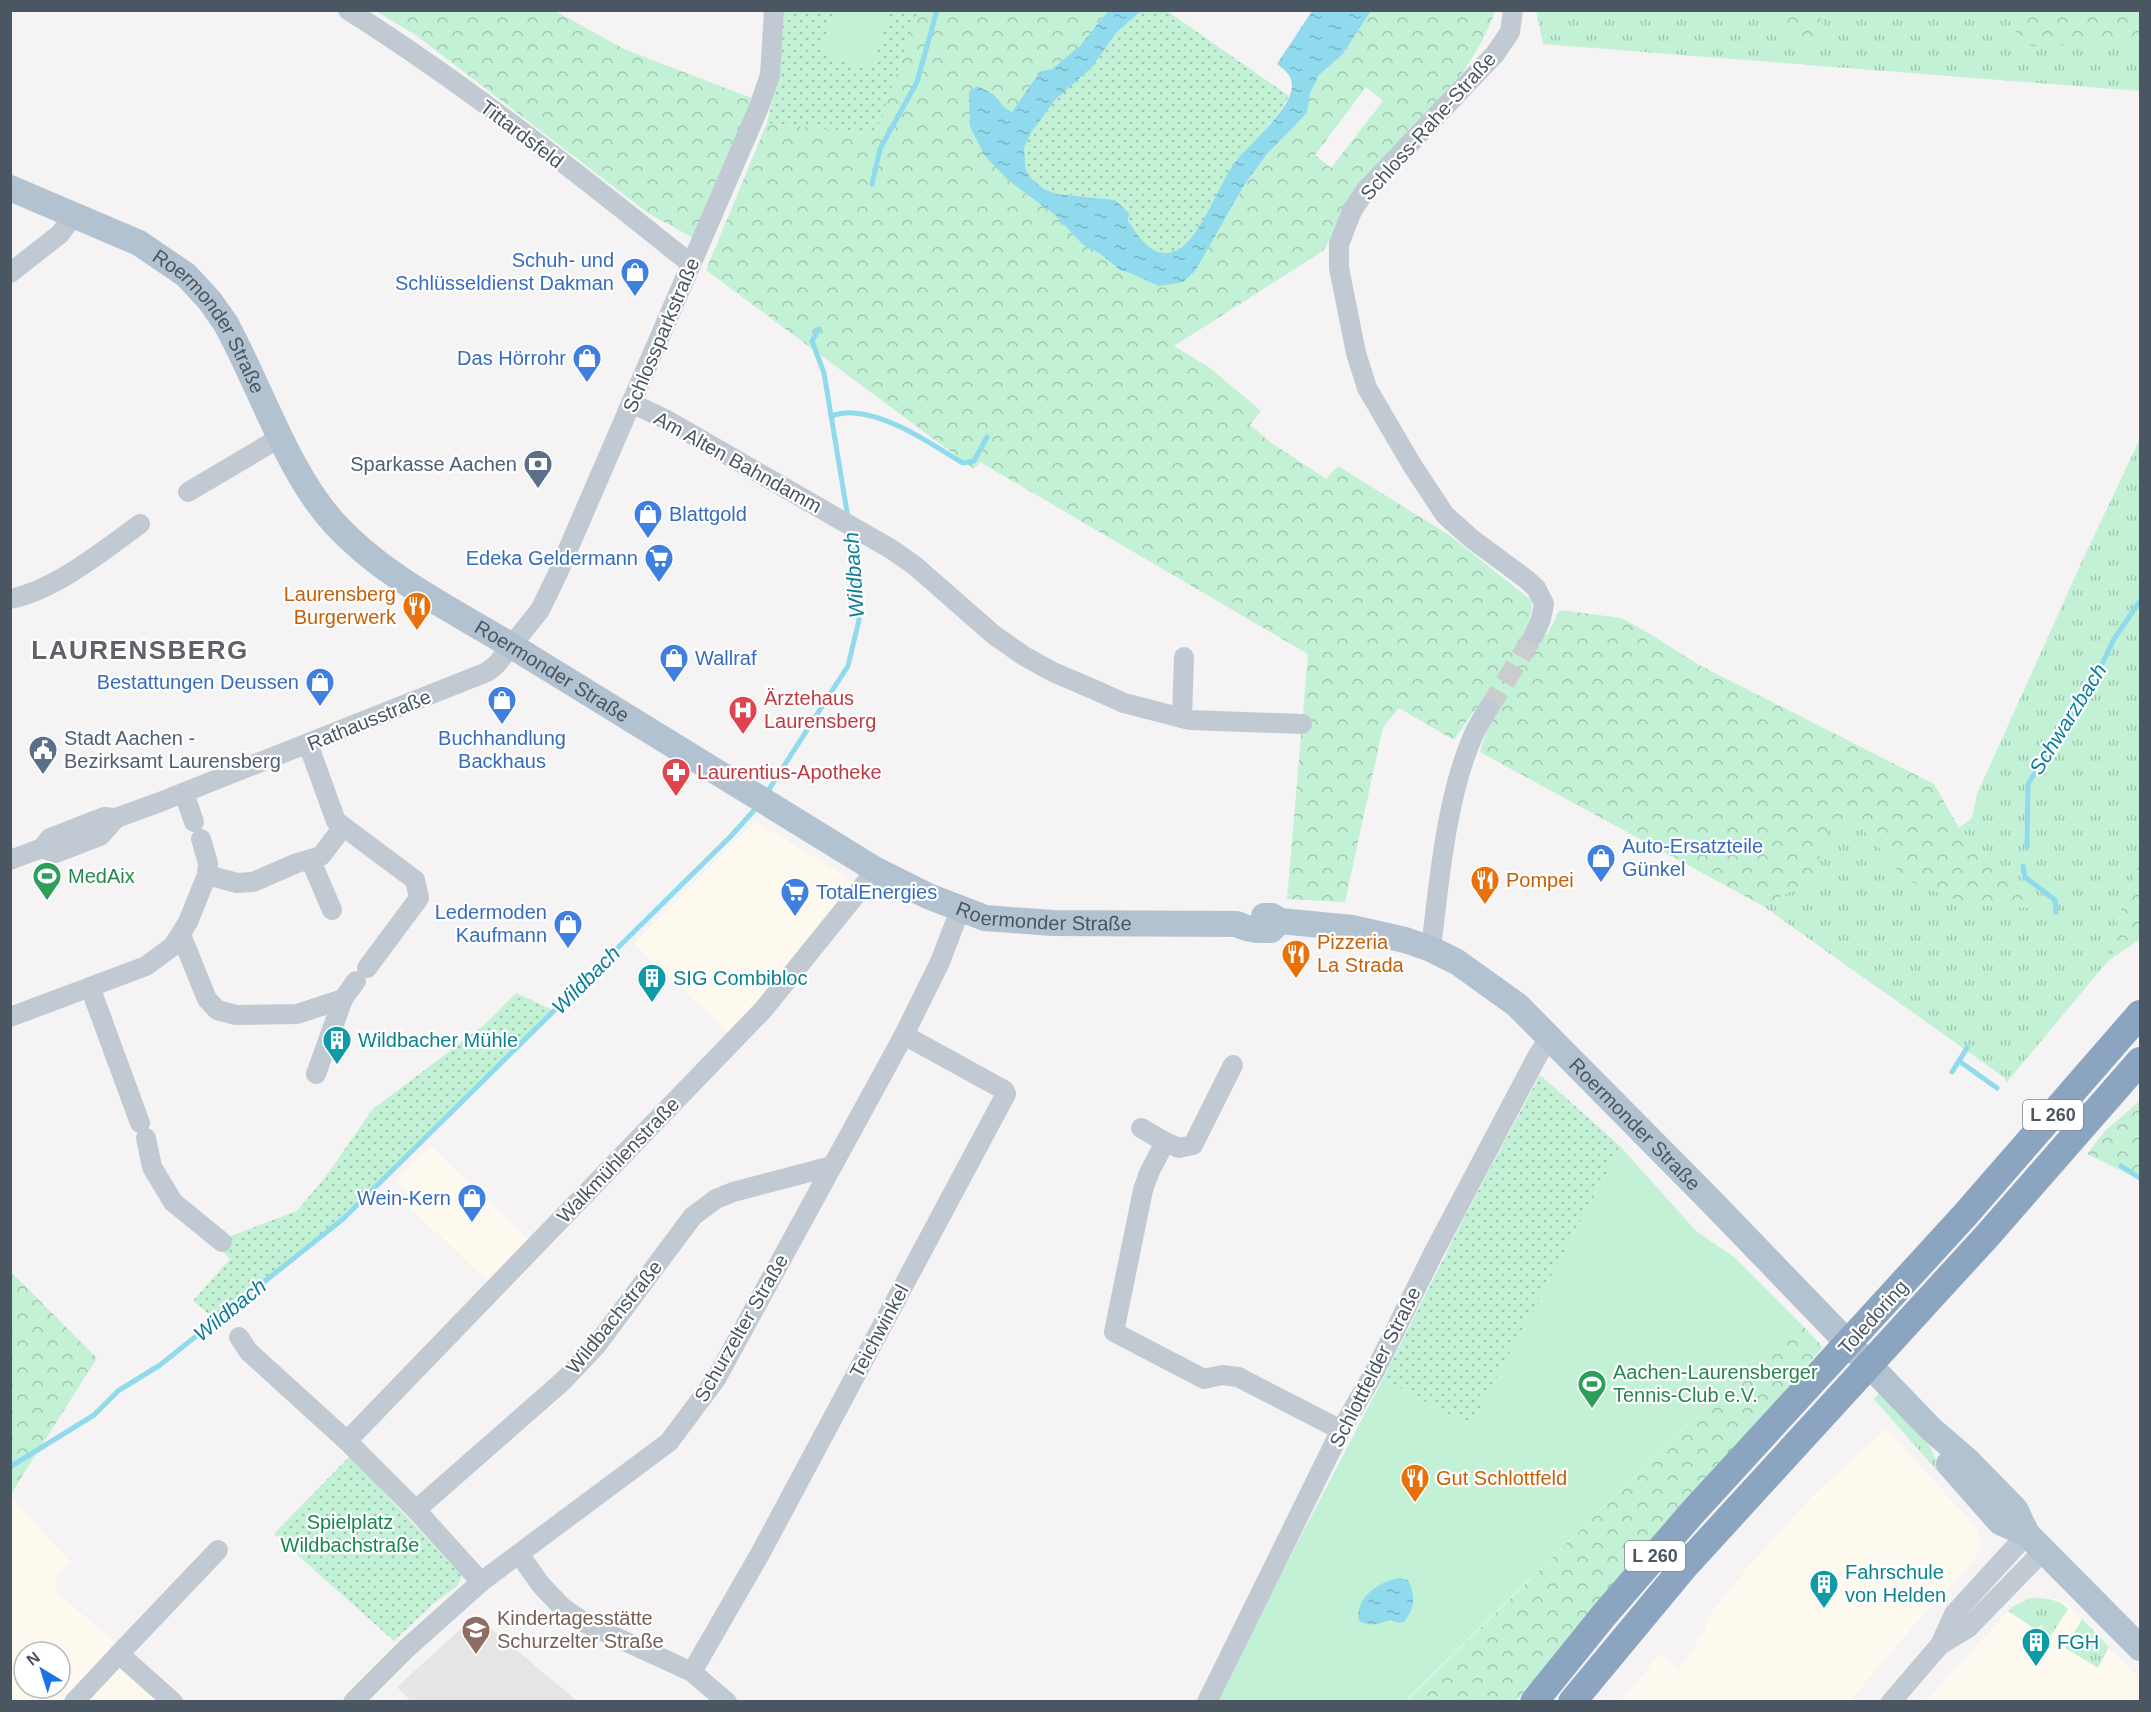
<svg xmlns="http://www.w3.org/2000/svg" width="2151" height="1712" viewBox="0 0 2151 1712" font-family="Helvetica,sans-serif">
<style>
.commercial{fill:#fdf9ef;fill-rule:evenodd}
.education{fill:#e6e4e5}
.grass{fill:url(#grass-tufts)}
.forest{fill:url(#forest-crowns);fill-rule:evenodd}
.park{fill:url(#park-dots)}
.garden{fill:#c3f1d5}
.water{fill:url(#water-ripples)}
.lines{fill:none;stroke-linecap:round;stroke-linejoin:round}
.stream{stroke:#90daee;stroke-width:5}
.minor-tunnel{stroke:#caccce;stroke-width:20;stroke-dasharray:20 10;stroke-linecap:butt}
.minor{stroke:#c1cad2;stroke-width:20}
.major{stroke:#b3c2d1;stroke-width:26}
.highway{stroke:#8ba5c1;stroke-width:28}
.labels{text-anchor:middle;stroke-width:4.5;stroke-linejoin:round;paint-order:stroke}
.shield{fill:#fff;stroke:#808990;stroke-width:1.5}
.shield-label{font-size:18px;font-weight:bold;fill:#4a5661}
.street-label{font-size:20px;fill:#4a5661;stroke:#fff}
.shop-label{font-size:20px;fill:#366cbe;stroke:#fff;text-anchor:end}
.service-label{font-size:20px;fill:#4e5e75;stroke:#fff;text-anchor:end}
.food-label{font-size:20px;fill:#c56008;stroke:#fff;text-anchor:start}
.health-label{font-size:20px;fill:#be3a42;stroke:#fff;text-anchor:start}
.leisure-label{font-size:20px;fill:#27864d;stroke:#fff;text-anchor:start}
.culture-label{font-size:20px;fill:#0d838f;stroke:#fff;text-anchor:start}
.park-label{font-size:20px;fill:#17864f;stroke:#fff}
.education-label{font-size:20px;fill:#785e54;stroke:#fff;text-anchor:start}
.water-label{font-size:21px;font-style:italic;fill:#0c7c9b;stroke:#fff}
.district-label{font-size:26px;font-weight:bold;letter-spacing:1.5px;fill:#5f6368;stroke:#fff}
</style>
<defs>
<pattern id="grass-tufts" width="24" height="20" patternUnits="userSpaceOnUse" patternTransform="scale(1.5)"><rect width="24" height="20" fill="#c3f1d5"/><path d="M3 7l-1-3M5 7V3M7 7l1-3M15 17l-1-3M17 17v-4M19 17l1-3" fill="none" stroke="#a0c6b0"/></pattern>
<pattern id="forest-crowns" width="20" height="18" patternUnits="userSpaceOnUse" patternTransform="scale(1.5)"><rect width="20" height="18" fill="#c3f1d5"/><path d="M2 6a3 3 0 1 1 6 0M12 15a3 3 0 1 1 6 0" fill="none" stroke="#a0c6b0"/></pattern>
<pattern id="park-dots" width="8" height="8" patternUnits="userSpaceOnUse" patternTransform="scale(1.5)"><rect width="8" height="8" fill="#c3f1d5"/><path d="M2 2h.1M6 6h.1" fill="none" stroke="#a0c6b0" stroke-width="1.8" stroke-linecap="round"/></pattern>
<pattern id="water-ripples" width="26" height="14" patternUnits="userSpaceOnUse" patternTransform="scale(1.5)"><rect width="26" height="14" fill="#90daee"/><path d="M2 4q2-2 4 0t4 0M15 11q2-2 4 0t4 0" fill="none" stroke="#78b4c4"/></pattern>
</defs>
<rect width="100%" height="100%" fill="#f5f3f3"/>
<g class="commercial">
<path d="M755 821 856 883 761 1000 730 1034 634 943Z"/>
<path d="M430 1145 531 1242 491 1284 405 1203 412 1196 395 1179Z"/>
<path d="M1886 1429 1975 1526 1980 1538V1548L1971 1564 1909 1631 1850 1701H1621L1660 1654 1679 1669 1704 1631 1713 1610 1748 1567 1811 1497Z"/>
<path d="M10 1495 70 1562 54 1579 59 1585 55 1590 182 1701H11ZM24 1652H60V1688H24Z"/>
<path d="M2030 1598H2049L2066 1603 2140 1680V1701L1925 1702 2012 1607Z"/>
</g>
<path class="education" d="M475 1616 501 1637 577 1701H411L397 1687Z"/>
<g class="grass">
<path d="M1536 11H2140V91L1543 44Z"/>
<path d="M2140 439V861L2121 910 2108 961 2006 1083 2005 1078 1763 906 1812 880 1828 827H1862L1905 879 2030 908 1993 861 1959 828 1972 818 1977 794 2084 557Z"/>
<path d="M1880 1392 1921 1433 1930 1447 1942 1473 1941 1475 1874 1399Z"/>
<path d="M2030 1598C2045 1598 2057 1598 2068 1609L2049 1639 2039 1633 2043 1625 2035 1629 2008 1611 2012 1607Z"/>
<path d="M2082 1619 2109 1647 2098 1668 2065 1648Z"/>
</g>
<g class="forest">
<path d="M376 11H555L624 49 754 99 695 239 648 213 417 36Z"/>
<path d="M919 11H1108C1092 29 1072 66 1045 70L1012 112 1005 108 993 94 979 86 969 91 1009 181 1054 214 1083 245 1099 253 1120 270 1130 273 1225 220 1245 184 1267 154 1307 113 1310 93 1319 75 1342 55 1371 11H1495C1480 55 1450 90 1420 126 1392 161 1364 196 1336 230L1323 251 1174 346 1210 368 1261 411 1250 425 1270 442 1326 479 1338 466 1449 535 1531 600 1532 609 1527 630 1540 639 1547 634 1560 610 1621 618 1650 634 1699 665 1934 784 1959 828 1993 861 2031 908 1968 905 1905 879 1862 827H1829L1812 880 1763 906 1480 752 1489 721 1482 704 1471 715 1454 740 1399 708 1383 727 1345 902 1287 899 1308 654 980 462 974 469 706 270 767 123 875 134ZM1366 87 1383 101 1331 168 1315 155Z"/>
<path d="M1762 11H1818L1825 32 1812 46 1794 40 1782 27Z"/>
<path d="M2023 11H2140V32L2134 43 2111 45 2088 43 2040 47 2027 45 2018 39 2015 25 2016 14Z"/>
<path d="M2140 861V939L2108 961 2121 910Z"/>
<path d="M2140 1101V1180L2087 1154 2106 1130Z"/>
<path d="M11 1272 97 1358 11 1494Z"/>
<path d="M1798 1321 1823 1347 1516 1701 1405 1702 1731 1382 1739 1387Z"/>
</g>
<g class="park">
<path d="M784 11H919L875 134 767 123 778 76Z"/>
<path d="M1141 11H1167L1289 96C1280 114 1266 129 1253 143 1247 150 1239 156 1234 163 1218 187 1192 268 1153 251 1140 245 1123 213 1115 200L1057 194 1044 189 1031 178 1026 170 1024 148 1031 133 1055 100 1116 33Z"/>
<path d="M516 993 553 1010 341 1218 215 1319 193 1301 230 1259 218 1247 226 1238 297 1211 327 1175 372 1110 484 1025Z"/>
<path d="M1540 1075 1621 1147 1470 1427 1383 1379 1464 1218Z"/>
<path d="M350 1456 461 1575V1579L457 1586 433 1604 394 1641 274 1534Z"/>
</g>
<g class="garden">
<path d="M834 11H890L871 70 820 54Z"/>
<path d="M1621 1147 1696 1231 1734 1257 1798 1321 1739 1387 1731 1382 1405 1701 1214 1702 1383 1379 1470 1426Z"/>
</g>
<g class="water">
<path d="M1108 11H1141L1116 33 1092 67 1055 100 1031 133 1024 148 1026 170 1031 178 1044 189 1057 194 1115 200 1129 213 1128 221C1139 237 1151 258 1173 252 1199 244 1219 183 1235 162 1248 145 1292 109 1292 86 1292 75 1285 70 1277 64L1312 11H1371L1342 55 1319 75 1310 93 1307 113 1267 154 1245 184 1195 271 1183 282 1159 286 1130 273 1120 270 1099 253 1083 245 1054 214 1009 181 985 156 970 127 969 91 978 86 993 94 1005 108 1012 112 1037 76 1045 70 1052 69 1080 46Z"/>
<path d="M1401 1578 1408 1580C1416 1595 1415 1609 1404 1622L1398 1623 1390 1620C1378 1624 1370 1627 1359 1621 1354 1597 1381 1580 1401 1578Z"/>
</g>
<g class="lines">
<g class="stream">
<path d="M872 184 880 149 917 82 937 10"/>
<path d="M819 329 812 341 824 373 848 518"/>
<path d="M831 416C838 414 846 412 854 413 892 416 931 444 963 463L974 461 987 437"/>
<path d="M766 794 848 666 859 620 851 533"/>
<path d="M2027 847 2028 784 2100 668 2114 639 2140 601"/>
<path d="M2023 866 2025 877 2055 900 2056 912"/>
<path d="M1959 1061 1997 1088"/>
<path d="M1952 1072 1967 1048"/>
<path d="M2121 1166 2140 1178"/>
<path d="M10 1467 94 1415 118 1391 160 1365 343 1219 731 836 757 807"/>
</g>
<path class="minor-tunnel" d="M1489 708 1534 635"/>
<g class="minor">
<path d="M348 10C468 86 580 175 691 264"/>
<path d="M1513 10 1510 32 1495 54 1365 191 1352 211 1339 244V268L1356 353 1367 388 1412 465 1445 515 1472 539 1526 579 1536 588 1544 604 1541 619 1534 635"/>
<path d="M10 273 60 234 74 215"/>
<path d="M631 403 665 419 891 549 914 565 994 635 1024 656 1053 672 1095 690 1124 703 1190 720 1302 724"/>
<path d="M188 492 281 437"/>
<path d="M10 599C55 590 103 551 140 524"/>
<path d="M1182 718 1184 657"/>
<path d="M308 744 336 821 415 880 419 898 367 968"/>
<path d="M184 793 194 822"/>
<path d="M42 848 56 853 100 836 116 818"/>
<path d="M10 860 42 848 50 838 104 817 116 818 160 802 487 672 496 665 540 610 557 575 759 107 770 75 774 10"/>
<path d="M311 861 332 910"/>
<path d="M207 875 237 883 253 882 297 863 321 856 343 827"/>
<path d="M181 935 207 999 217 1010 236 1015 297 1014 343 999"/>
<path d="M1431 949C1439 882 1446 798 1473 736 1477 726 1483 717 1489 708"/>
<path d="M90 987 140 1123"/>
<path d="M10 1017 146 966 173 946 188 922 207 875 208 863 201 839"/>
<path d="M316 1074 343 999 356 981"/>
<path d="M1141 1128 1165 1142 1149 1173 1143 1190 1114 1332 1204 1379 1222 1375 1238 1377 1341 1430"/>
<path d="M146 1138 152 1167 173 1202 222 1242"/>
<path d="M1165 1142 1179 1148 1193 1145 1233 1065"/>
<path d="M239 1337 249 1352 347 1441 416 1510 481 1582"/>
<path d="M347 1441 763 1010 876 870"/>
<path d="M416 1510 563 1381 596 1346 693 1216 716 1199 733 1192 832 1166"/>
<path d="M519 1554 541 1585 562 1607 585 1623 692 1672 727 1702"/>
<path d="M1940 1645 1968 1628 2044 1550"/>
<path d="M692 1672 760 1554 1006 1094 1004 1090 904 1035"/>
<path d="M74 1702 119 1654"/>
<path d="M173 1702 119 1654 218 1550"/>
<path d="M353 1702 406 1649 481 1582 669 1442 716 1379 904 1035 940 962 960 910"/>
<path d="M1207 1702 1341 1430 1374 1373 1435 1250 1538 1055 1550 1037"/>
<path d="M1891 1702 1940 1645 1954 1614 2027 1534"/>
</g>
<g class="major">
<path id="s1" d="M10 188 139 243 186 275 210 301 226 324C260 386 287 471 334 523 385 579 457 612 520 651 639 724 757 798 876 870L928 896 985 918 1053 923 1237 924C1248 930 1258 930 1271 930L1280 921"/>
<path id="s2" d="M1264 916H1272L1280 921 1352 928 1405 940 1431 949 1457 962 1517 1005 1710 1200 1931 1429 1967 1460 2015 1509 2027 1534"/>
<path d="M1949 1464 2000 1522 2027 1534 2140 1648"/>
</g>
<g class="highway">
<path d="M1534 1702 1604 1615 1692 1513 1965 1215 2140 1014"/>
<path d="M1572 1702 1684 1567 1987 1236 2140 1061"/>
</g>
</g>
<defs>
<g id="shop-pin" transform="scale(1.5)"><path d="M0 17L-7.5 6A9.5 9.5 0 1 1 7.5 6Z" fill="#3f7fe0" stroke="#fff"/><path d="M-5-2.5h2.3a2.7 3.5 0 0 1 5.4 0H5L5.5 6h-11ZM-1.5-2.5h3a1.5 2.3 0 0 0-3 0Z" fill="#fff"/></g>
<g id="bank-pin" transform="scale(1.5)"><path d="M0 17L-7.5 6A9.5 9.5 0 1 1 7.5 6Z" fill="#5c6f8a" stroke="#fff"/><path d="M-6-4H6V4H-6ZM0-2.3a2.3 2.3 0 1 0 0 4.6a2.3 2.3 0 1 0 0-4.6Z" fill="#fff"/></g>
<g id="supermarket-pin" transform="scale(1.5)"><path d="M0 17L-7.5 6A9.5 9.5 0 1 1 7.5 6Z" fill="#3f7fe0" stroke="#fff"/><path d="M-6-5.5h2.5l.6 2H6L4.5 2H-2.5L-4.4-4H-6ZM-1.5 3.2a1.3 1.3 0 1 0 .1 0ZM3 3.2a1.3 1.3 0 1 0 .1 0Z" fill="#fff"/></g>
<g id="restaurant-pin" transform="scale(1.5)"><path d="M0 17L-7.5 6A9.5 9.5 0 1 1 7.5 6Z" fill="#e8710a" stroke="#fff"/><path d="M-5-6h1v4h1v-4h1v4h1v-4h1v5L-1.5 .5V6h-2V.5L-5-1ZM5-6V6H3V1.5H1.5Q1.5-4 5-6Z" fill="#fff"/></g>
<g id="hospital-pin" transform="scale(1.5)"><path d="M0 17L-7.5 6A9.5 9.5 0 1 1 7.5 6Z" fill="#e0444e" stroke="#fff"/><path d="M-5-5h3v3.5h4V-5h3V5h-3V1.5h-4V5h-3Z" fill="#fff"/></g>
<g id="civic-pin" transform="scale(1.5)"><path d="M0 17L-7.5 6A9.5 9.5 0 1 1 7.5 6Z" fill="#5c6f8a" stroke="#fff"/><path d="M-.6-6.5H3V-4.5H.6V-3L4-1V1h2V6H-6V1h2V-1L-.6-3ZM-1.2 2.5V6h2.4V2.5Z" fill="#fff"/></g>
<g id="pharmacy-pin" transform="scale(1.5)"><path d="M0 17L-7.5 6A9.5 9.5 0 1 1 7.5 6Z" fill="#e0444e" stroke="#fff"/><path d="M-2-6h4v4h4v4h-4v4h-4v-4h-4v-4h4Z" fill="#fff"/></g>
<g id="stadium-pin" transform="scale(1.5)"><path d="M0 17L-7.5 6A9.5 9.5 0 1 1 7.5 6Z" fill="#2e9e5b" stroke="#fff"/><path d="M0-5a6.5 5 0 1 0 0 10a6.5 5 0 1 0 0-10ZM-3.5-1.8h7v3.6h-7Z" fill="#fff"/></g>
<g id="building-pin" transform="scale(1.5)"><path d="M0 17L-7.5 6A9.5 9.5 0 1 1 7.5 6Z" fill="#0f9aa8" stroke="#fff"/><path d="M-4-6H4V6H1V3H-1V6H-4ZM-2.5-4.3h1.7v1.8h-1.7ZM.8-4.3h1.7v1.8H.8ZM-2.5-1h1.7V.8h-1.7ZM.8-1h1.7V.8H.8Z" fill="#fff"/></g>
<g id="school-pin" transform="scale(1.5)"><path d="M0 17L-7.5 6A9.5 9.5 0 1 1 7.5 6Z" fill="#8d6e63" stroke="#fff"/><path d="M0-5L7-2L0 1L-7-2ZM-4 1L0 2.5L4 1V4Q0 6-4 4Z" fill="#fff"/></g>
</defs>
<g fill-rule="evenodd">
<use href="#shop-pin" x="635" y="272"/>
<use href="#shop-pin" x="587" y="358"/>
<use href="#bank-pin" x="538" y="464"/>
<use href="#shop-pin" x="648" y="514"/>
<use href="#supermarket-pin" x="659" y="558"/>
<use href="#restaurant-pin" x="417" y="606"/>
<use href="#shop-pin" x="674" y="658"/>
<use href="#shop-pin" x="320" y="682"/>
<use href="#shop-pin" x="502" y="700"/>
<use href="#hospital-pin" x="743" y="710"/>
<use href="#civic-pin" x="43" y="750"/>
<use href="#pharmacy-pin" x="676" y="772"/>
<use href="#shop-pin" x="1601" y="858"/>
<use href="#stadium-pin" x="47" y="876"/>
<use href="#restaurant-pin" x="1485" y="880"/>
<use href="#supermarket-pin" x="795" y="892"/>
<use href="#shop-pin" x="568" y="924"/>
<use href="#restaurant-pin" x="1296" y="954"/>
<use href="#building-pin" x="652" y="978"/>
<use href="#building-pin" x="337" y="1040"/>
<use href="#shop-pin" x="472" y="1198"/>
<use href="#stadium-pin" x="1592" y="1384"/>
<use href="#restaurant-pin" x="1415" y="1478"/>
<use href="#building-pin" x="1824" y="1584"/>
<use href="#school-pin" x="476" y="1630"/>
<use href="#building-pin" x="2036" y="1642"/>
</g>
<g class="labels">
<g class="shield">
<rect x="2023" y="1100" width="60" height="30" rx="4.5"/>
<rect x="1625" y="1541" width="60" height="30" rx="4.5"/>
</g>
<g class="shield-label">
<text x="2053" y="1121">L 260</text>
<text x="1655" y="1562">L 260</text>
</g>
<g class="street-label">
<text transform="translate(1428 126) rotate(-48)" y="7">Schloss-Rahe-Straße</text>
<text transform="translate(522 134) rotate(37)" y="7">Tittardsfeld</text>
<text dy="7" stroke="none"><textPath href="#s1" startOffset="248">Roermonder Straße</textPath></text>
<text transform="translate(661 335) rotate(-67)" y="7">Schlossparkstraße</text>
<text transform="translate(738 462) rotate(29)" y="7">Am Alten Bahndamm</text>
<text dy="7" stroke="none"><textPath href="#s1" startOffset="752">Roermonder Straße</textPath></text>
<text transform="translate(369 720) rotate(-22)" y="7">Rathausstraße</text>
<text dy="7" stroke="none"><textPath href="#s1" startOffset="1310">Roermonder Straße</textPath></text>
<text dy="7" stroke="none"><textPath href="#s2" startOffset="442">Roermonder Straße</textPath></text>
<text transform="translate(618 1160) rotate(-46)" y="7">Walkmühlenstraße</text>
<text transform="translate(614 1317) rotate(-51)" y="7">Wildbachstraße</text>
<text transform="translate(1873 1317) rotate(-48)" y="7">Toledoring</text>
<text transform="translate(741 1328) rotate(-60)" y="7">Schurzelter Straße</text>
<text transform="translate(879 1331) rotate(-62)" y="7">Teichwinkel</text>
<text transform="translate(1375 1367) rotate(-63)" y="7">Schlottfelder Straße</text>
</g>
<g class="shop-label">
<text x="614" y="267">Schuh- und<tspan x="614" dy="23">Schlüsseldienst Dakman</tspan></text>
<text x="566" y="365">Das Hörrohr</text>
<text x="669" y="521" text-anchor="start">Blattgold</text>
<text x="638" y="565">Edeka Geldermann</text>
<text x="695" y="665" text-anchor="start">Wallraf</text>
<text x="299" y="689">Bestattungen Deussen</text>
<text x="502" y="745" text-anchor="middle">Buchhandlung<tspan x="502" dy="23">Backhaus</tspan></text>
<text x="1622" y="853" text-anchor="start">Auto-Ersatzteile<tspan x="1622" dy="23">Günkel</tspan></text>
<text x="816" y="899" text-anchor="start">TotalEnergies</text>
<text x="547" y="919">Ledermoden<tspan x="547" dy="23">Kaufmann</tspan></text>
<text x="451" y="1205">Wein-Kern</text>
</g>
<g class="service-label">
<text x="517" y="471">Sparkasse Aachen</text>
<text x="64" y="745" text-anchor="start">Stadt Aachen -<tspan x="64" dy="23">Bezirksamt Laurensberg</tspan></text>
</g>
<g class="food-label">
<text x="396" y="601" text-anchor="end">Laurensberg<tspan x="396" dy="23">Burgerwerk</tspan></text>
<text x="1506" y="887">Pompei</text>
<text x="1317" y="949">Pizzeria<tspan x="1317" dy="23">La Strada</tspan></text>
<text x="1436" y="1485">Gut Schlottfeld</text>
</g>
<g class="health-label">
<text x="764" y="705">Ärztehaus<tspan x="764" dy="23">Laurensberg</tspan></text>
<text x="697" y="779">Laurentius-Apotheke</text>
</g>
<g class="leisure-label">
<text x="68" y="883">MedAix</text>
<text x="1613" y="1379">Aachen-Laurensberger<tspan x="1613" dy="23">Tennis-Club e.V.</tspan></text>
</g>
<g class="culture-label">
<text x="673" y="985">SIG Combibloc</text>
<text x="358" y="1047">Wildbacher Mühle</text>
<text x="1845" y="1579">Fahrschule<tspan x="1845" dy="23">von Helden</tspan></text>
<text x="2057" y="1649">FGH</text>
</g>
<g class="park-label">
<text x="350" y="1529">Spielplatz<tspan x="350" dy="23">Wildbachstraße</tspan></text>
</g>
<g class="education-label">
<text x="497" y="1625">Kindertagesstätte<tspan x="497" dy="23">Schurzelter Straße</tspan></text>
</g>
<g class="water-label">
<text transform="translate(854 575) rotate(-94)" y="7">Wildbach</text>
<text transform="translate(2068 719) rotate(-58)" y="7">Schwarzbach</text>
<text transform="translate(586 980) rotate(-45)" y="7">Wildbach</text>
<text transform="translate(230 1310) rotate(-39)" y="7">Wildbach</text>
</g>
<g class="district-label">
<text x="140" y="659">LAURENSBERG</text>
</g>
</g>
<rect width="2151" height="1712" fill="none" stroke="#4a5661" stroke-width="24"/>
<g transform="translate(42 1670) rotate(322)"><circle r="28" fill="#ffffff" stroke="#b7bbc0" stroke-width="1.5"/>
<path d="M0-4.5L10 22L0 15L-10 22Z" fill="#1a73e8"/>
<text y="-9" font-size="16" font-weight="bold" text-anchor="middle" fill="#4a5661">N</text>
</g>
</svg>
